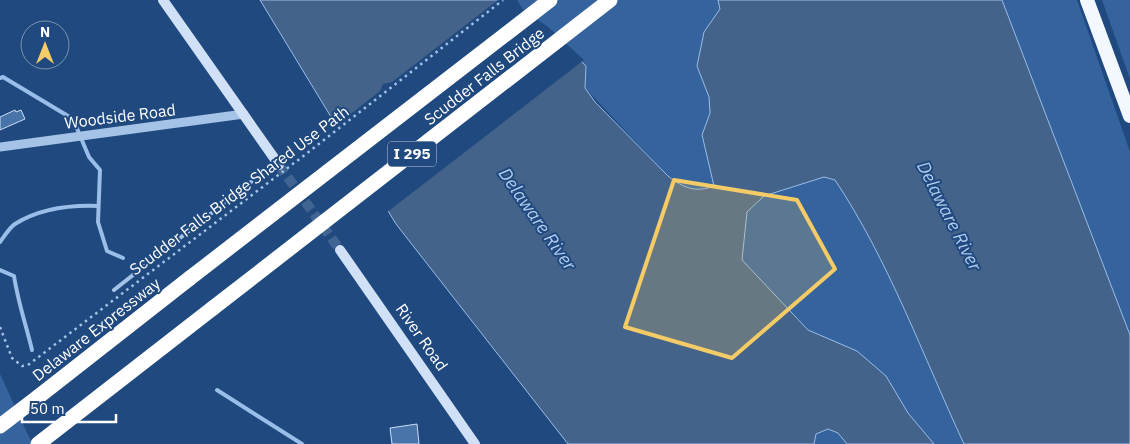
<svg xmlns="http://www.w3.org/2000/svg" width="1130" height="444" viewBox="0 0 1130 444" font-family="'IBM Plex Sans',sans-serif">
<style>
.green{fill:#34639d}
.water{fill:#44638a;stroke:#99bee9}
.pier{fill:#204a7f}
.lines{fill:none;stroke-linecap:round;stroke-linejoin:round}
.stream{stroke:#99bee9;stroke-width:4}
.building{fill:#4974a9;stroke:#c9ddf6}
.secondary-tunnel{stroke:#416592;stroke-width:10;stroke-dasharray:10 5;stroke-linecap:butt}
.path{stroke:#a5c3e7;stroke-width:2.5;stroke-dasharray:2.5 4;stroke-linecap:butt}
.service{stroke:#a5c3e7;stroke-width:4}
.tertiary{stroke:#a5c3e7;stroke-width:9}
.secondary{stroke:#d0e0f6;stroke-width:10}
.trunk{stroke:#f3f8fe;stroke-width:14}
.motorway{stroke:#fff;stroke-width:15}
.path-bridge{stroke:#a5c3e7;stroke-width:2.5;stroke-dasharray:2.5 4;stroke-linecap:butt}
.motorway-bridge{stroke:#fff;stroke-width:15}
.marked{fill:#f4cb66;fill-opacity:0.2;stroke:#f4cb66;stroke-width:4;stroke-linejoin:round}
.labels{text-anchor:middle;stroke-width:4;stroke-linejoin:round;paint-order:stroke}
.shield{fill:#204a7f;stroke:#bcc9d9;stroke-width:1}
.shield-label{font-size:15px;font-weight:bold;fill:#fff}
.street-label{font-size:16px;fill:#fff;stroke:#204a7f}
.water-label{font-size:18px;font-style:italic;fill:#b1cdef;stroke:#204a7f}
</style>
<rect width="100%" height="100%" fill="#204a7f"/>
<g class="green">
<path d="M515 0H718L720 9 704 32 697 66 709 97 710 113 702 135 714 186C695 192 685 189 669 177L585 88 586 66 522 12Z"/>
<path d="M1002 0H1077L1130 152V335Z"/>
<path d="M1102 0H1130V79Z"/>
<path d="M824 177 835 180C889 261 923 356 964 444H934L908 413 886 376 808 330 742 260 747 212 764 196Z"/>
<path d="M0 374 29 437 33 444H0Z"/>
<path d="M828 429 838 433 847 444H814L816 434Z"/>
</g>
<path class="water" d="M260 0H515L522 12 546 28 586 66 585 88 595 102 669 177C684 188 696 193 714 186L702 135 710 113 709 97 697 66 704 32 720 9 718 0H1002L1130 335V444H964C923 356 889 261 835 180L824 177 764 196 747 212 742 260 808 330 857 351 886 376 908 413 934 444H847L838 433 828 429 816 434 814 444H568L396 224Z"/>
<path class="pier" d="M498 0H517L524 11 547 26 584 60 386 213 334 127 380 91 383 84 392 82Z"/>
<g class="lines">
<g class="stream">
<path d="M0 78 3 77 73 119 89 157 100 170 98 222 107 251 123 258"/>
<path d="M0 242C4 237 9 228 15 224 39 209 71 205 98 206"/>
<path d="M0 270 14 276C18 302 26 325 32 350"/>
<path d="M217 390 302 444"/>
</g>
</g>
<g class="building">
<path d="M15 110 16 112 21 110 25 119 0 130V117Z"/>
<path d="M417 424 419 444H392L390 428Z"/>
</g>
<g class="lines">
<path class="secondary-tunnel" d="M279 165 340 250"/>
<path class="path" d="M0 327 12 358 22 366 28 365"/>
<path class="service" d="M114 290 275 163"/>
<path class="tertiary" d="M0 147 244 114"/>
<g class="secondary">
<path d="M163 0 279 165"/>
<path d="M340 250 475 444"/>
</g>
<path class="trunk" d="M1087 0 1130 116"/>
<g class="motorway">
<path d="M38 397 190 278"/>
<path d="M38 444 213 308"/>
</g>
<path class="path-bridge" d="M28 365 306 154 503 0"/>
<g class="motorway-bridge">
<path d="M190 278 550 0"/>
<path d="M213 308 610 0"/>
<path d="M0 426 38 397"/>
</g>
</g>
<path class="marked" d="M674 180 797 200 835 269 732 358 625 327Z"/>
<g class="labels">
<rect class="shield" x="388" y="141.5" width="48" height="25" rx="4"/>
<g class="shield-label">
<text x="412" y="159">I 295</text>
</g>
<g class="street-label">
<text transform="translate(484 76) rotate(-38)" y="6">Scudder Falls Bridge</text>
<text transform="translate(120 116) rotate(-7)" y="6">Woodside Road</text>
<text transform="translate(239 190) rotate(-37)" y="6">Scudder Falls Bridge Shared Use Path</text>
<text transform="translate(96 329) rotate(-38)" y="6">Delaware Expressway</text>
<text transform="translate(422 337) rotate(55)" y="6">River Road</text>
</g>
<g class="water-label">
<text transform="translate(949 216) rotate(63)" y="6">Delaware River</text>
<text transform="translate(537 219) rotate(55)" y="6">Delaware River</text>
</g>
</g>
<g transform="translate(45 45)"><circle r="24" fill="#204a7f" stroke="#7992b2"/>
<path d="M0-4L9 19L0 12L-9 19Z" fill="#f4cb66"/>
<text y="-8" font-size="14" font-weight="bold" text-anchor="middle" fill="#ffffff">N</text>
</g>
<path d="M22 414v8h94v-8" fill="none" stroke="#ffffff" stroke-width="2.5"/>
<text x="30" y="414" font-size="15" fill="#ffffff" stroke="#204a7f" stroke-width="4" paint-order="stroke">50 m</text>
</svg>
